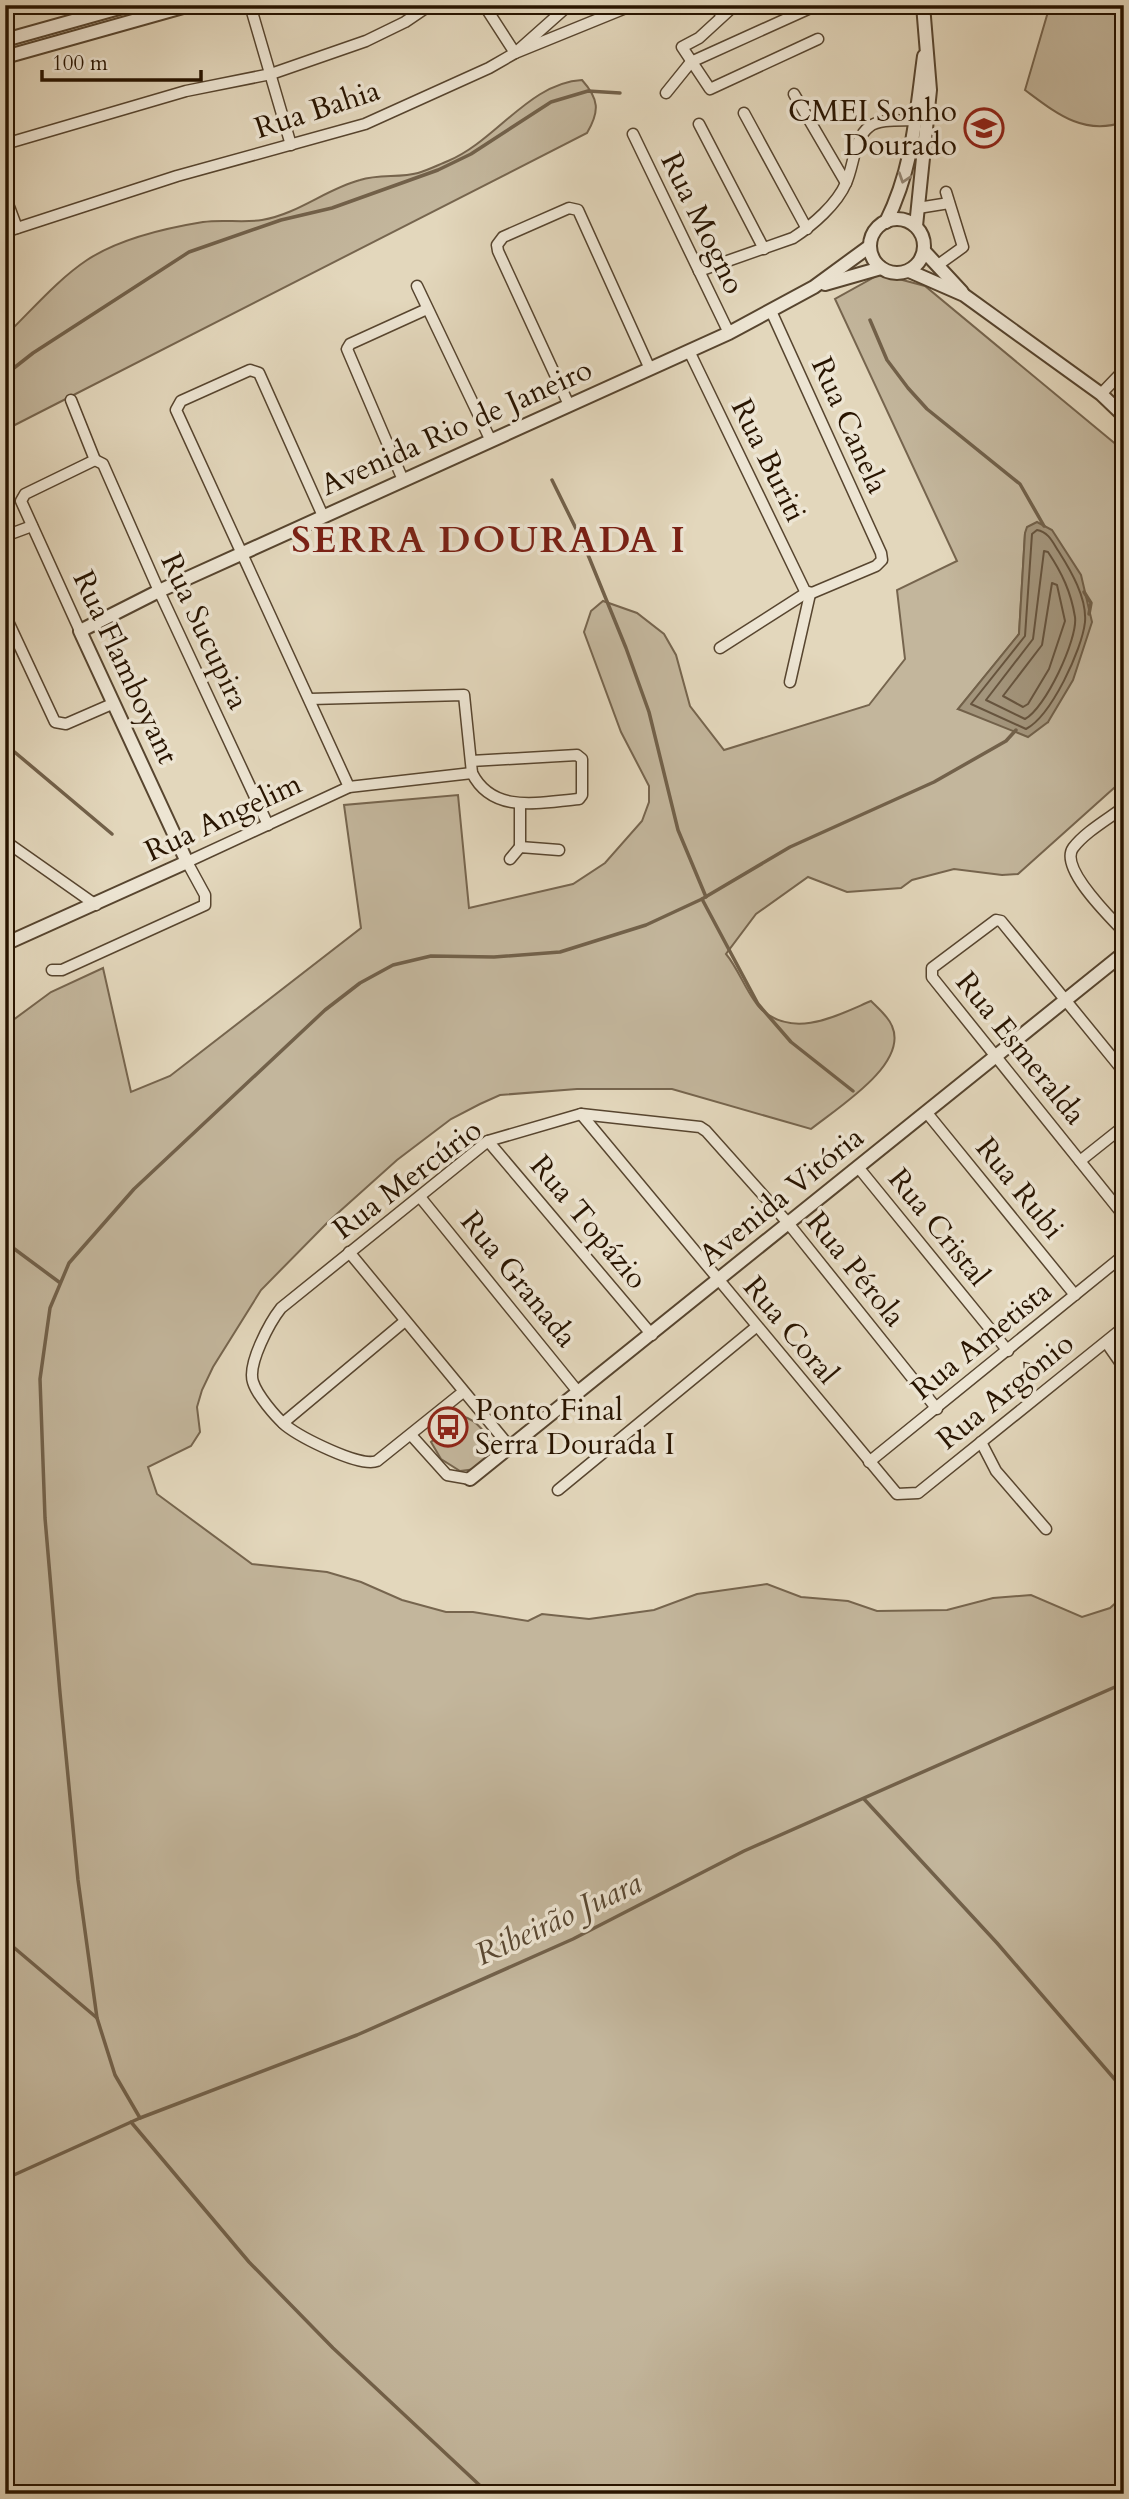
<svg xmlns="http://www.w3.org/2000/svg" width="1129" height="2499" viewBox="0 0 1129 2499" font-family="Cardo,serif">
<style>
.green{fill:#c3b69c;stroke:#76654e;stroke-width:2;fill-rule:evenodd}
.water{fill:#a3957c;stroke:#72614a;stroke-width:2}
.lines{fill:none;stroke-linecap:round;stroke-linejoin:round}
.shore{stroke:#66543e;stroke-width:2}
.stream{stroke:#72614a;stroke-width:3.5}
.minor-casing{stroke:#57452f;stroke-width:13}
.tertiary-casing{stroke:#57452f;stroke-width:16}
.minor{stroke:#ede5d3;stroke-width:10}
.tertiary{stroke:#ede5d3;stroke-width:12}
.oneway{stroke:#948774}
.labels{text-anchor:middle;stroke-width:7;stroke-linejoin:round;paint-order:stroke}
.street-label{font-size:30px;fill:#281400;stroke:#ede5d3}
.poi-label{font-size:30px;fill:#281400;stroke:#ede5d3;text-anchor:end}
.water-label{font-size:32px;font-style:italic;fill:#594832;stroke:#ede5d3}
.district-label{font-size:37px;font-weight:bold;letter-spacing:2px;fill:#7a1f14;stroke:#ede5d3}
</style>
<rect width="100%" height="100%" fill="#e3d7bc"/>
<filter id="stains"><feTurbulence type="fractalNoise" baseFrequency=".00286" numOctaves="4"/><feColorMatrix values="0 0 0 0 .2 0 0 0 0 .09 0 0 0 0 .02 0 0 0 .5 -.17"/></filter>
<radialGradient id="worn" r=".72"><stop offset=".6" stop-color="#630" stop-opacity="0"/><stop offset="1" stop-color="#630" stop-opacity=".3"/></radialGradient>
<g class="green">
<path d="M1050 5H1124V122C1083 136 1056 113 1025 90Z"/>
<path d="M582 80C599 99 600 111 587 133L5 430V336C31 311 57 280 87 260 119 239 166 228 203 222 222 219 242 223 262 220 298 214 326 189 360 180 379 174 400 178 418 173 428 170 438 165 448 161 496 141 529 83 582 80Z"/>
<path d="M880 274 925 286 1124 451V779L1018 874 1002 875 954 869 912 880 901 888 847 892 808 877 756 914 726 954C739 969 749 999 762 1010 795 1039 838 1015 871 1001 878 1008 888 1016 892 1026 909 1064 837 1108 811 1129L672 1089H577L500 1095 480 1104 451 1119 397 1160 329 1221 261 1290 213 1367 202 1390 197 1407 200 1432 191 1446 148 1467 157 1494 252 1564 327 1572 361 1582 402 1600 446 1612H473L528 1621 542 1614 589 1619 654 1610 697 1594 767 1584 801 1597 848 1601 877 1611 947 1610 993 1598 1031 1595 1082 1617 1110 1608 1120 1599 1124 1586V2494H5V1026L51 992 103 968 131 1092 170 1076 361 928 344 805 458 795 469 908 573 884 605 863 642 821 649 802V786L621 732 584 632 591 611 603 601 637 613 664 634 676 655 690 706 724 750 869 705 905 659 897 590 957 561 835 299ZM1025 533 1048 722 958 709 1019 634Z"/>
<path d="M462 1416C480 1421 489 1437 494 1454L484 1468 460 1471 441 1459 431 1442Z"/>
</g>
<path class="water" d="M1037 522 1052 530 1081 575 1092 622 1073 680 1048 722 1028 737 958 709 1019 634 1025 533 1027 527Z"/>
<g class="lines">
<g class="shore">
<path d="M1037 530C1049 532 1053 543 1059 552 1071 571 1087 598 1085 622 1082 650 1051 716 1026 729L971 704 1025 636 1032 534Z"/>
<path d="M1044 551 1048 552C1062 573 1071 592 1075 617 1078 639 1045 709 1025 719L986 700 1033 639Z"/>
<path d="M1052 583 1057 585 1065 621 1049 669 1028 704 1023 707 1003 696 1042 645Z"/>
</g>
<g class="stream">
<path d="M870 320 887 360 908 388 927 409 1020 484 1044 526"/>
<path d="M5 375 33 353 189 252 281 220 332 208 438 170 471 154 551 102 588 91 620 93"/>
<path d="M552 480 584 545 626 648 649 712 678 830 706 897"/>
<path d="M1084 592 1091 603 1089 614"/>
<path d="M5 744 112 834"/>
<path d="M702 899 758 1004 791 1042 853 1091"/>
<path d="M5 1242 59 1282"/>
<path d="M864 1799 997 1943 1124 2090"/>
<path d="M5 1940 97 2018"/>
<path d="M140 2118 115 2075 97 2018 78 1880 60 1693 45 1518 40 1379 50 1308 69 1263 134 1189 325 1010 360 983 393 965 431 956 494 957 560 952 646 925 702 899 790 847 934 782 1006 741 1016 730"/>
<path d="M131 2122 249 2262 333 2348 489 2494"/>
<path d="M5 2179 140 2118 357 2035 573 1939 744 1851 1124 1683"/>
</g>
<g class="minor-casing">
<g id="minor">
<path d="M250 5 291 145"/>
<path d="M484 5 515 53 569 5"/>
<path d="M715 5 721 15"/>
<path d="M735 5 699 38 682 47 710 89 818 39"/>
<path d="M666 93 691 62 817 5"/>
<path d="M794 94 846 183"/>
<path d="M744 113 807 229"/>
<path d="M699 124 764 249"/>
<path d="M633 134 729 333"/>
<path d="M5 144 186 91 271 74 366 41 405 22 430 5"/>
<path d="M5 196 17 228"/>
<path d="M918 208 949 203"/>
<path d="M5 232 177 176 365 124 489 68 515 53 633 5"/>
<path d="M938 265 963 247 946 192"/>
<path d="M699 271 793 238C813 225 837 204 846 183 854 166 854 138 869 127 879 118 904 121 918 120"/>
<path d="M417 286 491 441"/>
<path d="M689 351 805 591 812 593 876 566 882 560 881 553 771 311"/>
<path d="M1101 394 1124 370"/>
<path d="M71 400 95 460"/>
<path d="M569 405 498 251 497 245 503 237 569 208 578 210 650 369"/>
<path d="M95 460 103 464 159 591 268 825"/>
<path d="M403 480 347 349 350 344 427 309"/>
<path d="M323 516 259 373 250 370 181 401 176 410 349 787"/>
<path d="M5 536 32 526"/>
<path d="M5 615 55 722 66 724 112 704"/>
<path d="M80 631 21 501 25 494 95 460"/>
<path d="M720 648 806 593"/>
<path d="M790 682 810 594"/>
<path d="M310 699 464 695 472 773C493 815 541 802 579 799L582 795V759L577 755 471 761"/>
<path d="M520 804V847"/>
<path d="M1124 807C1108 819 1085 832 1073 848 1059 868 1110 917 1124 932"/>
<path d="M5 841 96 905"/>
<path d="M510 859 520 847 559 850"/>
<path d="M52 970H62L205 905V895L187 862 349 787 472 773"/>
<path d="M1124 1072 1001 921 996 920 932 968V977L1124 1216"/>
<path d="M927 1113 1075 1295"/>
<path d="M581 1114 897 1494 918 1493 1124 1327"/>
<path d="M488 1141 652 1335"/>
<path d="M1080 1161 1124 1126"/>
<path d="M858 1167 1008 1351"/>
<path d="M420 1197 579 1393"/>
<path d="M349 1252 510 1447"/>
<path d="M1119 1338 1110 1348 1124 1368"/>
<path d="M463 1392 377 1461C360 1468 300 1437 285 1425 275 1416 257 1395 253 1382 247 1364 270 1322 281 1308L488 1141 581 1114 700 1127 706 1131 788 1223 937 1409"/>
<path d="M283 1423 405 1321"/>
<path d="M411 1435 447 1475 470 1479"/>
<path d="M981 1442 996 1471 1046 1529"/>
<path d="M869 1462 1124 1255"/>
<path d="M558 1490 756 1327"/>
</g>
</g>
<g class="tertiary-casing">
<g id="tertiary">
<path d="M5 40 130 5"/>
<path d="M5 57 190 5"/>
<circle cx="897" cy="246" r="27"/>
<path d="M886 222C913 168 916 115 924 56"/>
<path d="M916 226 930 90 923 5"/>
<path d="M924 251 962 292"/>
<path d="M909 271 964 295 1101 394 1124 416"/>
<path d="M825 284 881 268"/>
<path d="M5 944 187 862 80 631 159 591 729 333 814 287 870 246"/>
<path d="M470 1479 1124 953"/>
</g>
</g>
<use href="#minor" class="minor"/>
<use href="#tertiary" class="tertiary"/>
</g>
<defs><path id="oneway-chevron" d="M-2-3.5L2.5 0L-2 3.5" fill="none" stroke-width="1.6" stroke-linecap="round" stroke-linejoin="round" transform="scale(1.75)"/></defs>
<use class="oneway" href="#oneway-chevron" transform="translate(904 178) rotate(108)"/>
<defs>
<g id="school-ring" transform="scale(2.0125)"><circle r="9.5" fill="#ede5d3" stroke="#8f2418" stroke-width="1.5"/><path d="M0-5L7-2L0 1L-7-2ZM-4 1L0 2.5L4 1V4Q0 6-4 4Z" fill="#8f2418"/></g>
<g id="bus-ring" transform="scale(2.0125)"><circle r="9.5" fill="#ede5d3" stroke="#8f2418" stroke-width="1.5"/><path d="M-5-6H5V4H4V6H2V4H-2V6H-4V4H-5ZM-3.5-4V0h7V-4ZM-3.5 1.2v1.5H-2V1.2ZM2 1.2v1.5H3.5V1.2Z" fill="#8f2418"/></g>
</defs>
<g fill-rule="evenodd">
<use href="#school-ring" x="984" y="128"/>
<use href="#bus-ring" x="448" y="1427"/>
</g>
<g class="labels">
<g class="street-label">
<text transform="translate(317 109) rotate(-18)" y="10">Rua Bahia</text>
<text transform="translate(703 223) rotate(64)" y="10">Rua Mogno</text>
<text transform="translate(850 425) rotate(66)" y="10">Rua Canela</text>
<text transform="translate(456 427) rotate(-24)" y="10">Avenida Rio de Janeiro</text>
<text transform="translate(769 460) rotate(64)" y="10">Rua Buriti</text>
<text transform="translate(205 631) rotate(65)" y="10">Rua Sucupira</text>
<text transform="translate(126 667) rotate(65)" y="10">Rua Flamboyant</text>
<text transform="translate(223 817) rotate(-25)" y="10">Rua Angelim</text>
<text transform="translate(1021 1048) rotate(51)" y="10">Rua Esmeralda</text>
<text transform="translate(407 1179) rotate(-37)" y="10">Rua Mercúrio</text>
<text transform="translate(1020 1188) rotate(51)" y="10">Rua Rubi</text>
<text transform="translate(781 1196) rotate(-39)" y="10">Avenida Vitória</text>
<text transform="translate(589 1222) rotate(50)" y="10">Rua Topázio</text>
<text transform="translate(939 1227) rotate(51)" y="10">Rua Cristal</text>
<text transform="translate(856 1269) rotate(51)" y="10">Rua Pérola</text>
<text transform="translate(519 1279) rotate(51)" y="10">Rua Granada</text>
<text transform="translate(791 1330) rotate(50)" y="10">Rua Coral</text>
<text transform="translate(981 1340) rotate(-39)" y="10">Rua Ametista</text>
<text transform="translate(1005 1391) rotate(-39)" y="10">Rua Argônio</text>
</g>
<g class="poi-label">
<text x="957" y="121">CMEI Sonho<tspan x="957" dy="34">Dourado</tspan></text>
<text x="475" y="1420" text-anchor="start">Ponto Final<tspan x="475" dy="34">Serra Dourada I</tspan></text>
</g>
<g class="water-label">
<text transform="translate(558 1918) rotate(-25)" y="11">Ribeirão Juara</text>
</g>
<g class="district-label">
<text x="489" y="552">SERRA DOURADA I</text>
</g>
</g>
<rect width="1129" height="2499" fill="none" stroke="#e3d7bc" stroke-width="28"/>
<rect x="7" y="7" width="1115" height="2485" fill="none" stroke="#281400" stroke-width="3.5"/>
<rect x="14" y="14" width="1101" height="2471" fill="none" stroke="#281400" stroke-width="2"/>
<path d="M42 70v10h159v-10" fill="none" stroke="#281400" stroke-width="3.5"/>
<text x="52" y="70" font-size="21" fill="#281400" stroke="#ede5d3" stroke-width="5" paint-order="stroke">100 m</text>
<rect width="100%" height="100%" filter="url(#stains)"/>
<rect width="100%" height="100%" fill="url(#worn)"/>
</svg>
